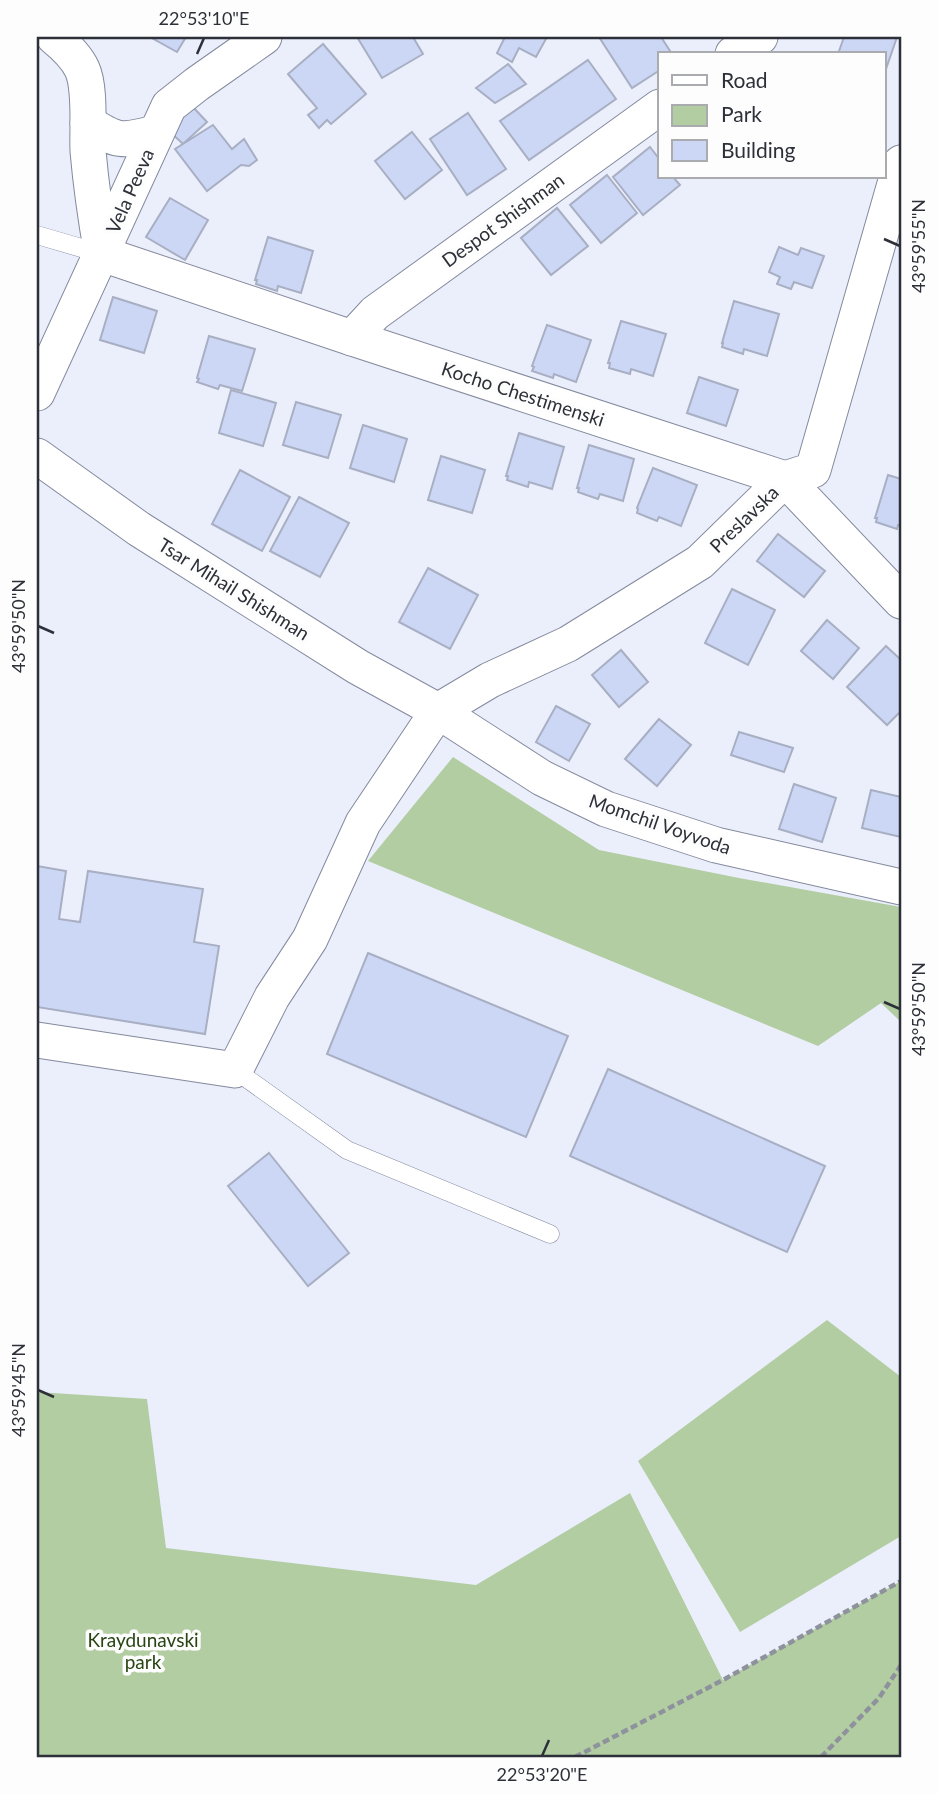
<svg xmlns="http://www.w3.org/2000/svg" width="938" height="1794" viewBox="0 0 938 1794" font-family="Lato,sans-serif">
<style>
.green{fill:#b2cda2}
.building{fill:#ccd7f5;stroke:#a8afc3;stroke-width:2}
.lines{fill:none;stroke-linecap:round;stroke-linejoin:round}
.lane-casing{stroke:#848a9d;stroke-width:19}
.street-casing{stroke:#848a9d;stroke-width:37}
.path{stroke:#8e929c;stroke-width:4.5;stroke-dasharray:7 3.5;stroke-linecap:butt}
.lane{stroke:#fff;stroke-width:18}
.street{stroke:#fff;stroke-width:35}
.ticks{fill:none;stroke:#2d3038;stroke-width:2.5}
.labels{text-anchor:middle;stroke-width:7;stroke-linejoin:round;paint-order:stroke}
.street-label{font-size:19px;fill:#2d3038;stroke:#fdfdfd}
.park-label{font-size:19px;fill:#284413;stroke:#fdfdfd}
.neatline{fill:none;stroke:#2d3038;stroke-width:2.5}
.ticks-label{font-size:18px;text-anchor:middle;fill:#2d3038}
</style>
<rect width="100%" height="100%" fill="#ebeffc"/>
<g class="green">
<path d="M453 757 599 850 739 878 901 907V1022L881 1003 818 1046 368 861Z"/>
<path d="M827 1320 901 1377V1536L740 1632 638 1461Z"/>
<path d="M37 1392 147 1399 166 1548 476 1585 630 1493 723 1680 901 1581V1757H37Z"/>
</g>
<g class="building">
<path d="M150 37H186L177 52Z"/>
<path d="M357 37H413L423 54 382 78Z"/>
<path d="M500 37H547L536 57 519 48 512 62 497 53 504 39Z"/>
<path d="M599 37H661L672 54H660V70L632 88Z"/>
<path d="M844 37H897L886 69H884V54H838Z"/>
<path d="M323 44 366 94 331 124 327 120 319 128 308 115 317 108 288 74Z"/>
<path d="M588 60 616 99 529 160 500 121Z"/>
<path d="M508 64 526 84 495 103 476 88Z"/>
<path d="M192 106 207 122 183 144 170 132Z"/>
<path d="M468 113 506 169 467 195 430 139Z"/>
<path d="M213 125 232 149 244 139 257 160 249 166 241 165 207 191 175 149Z"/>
<path d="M412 132 442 170 405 199 375 161Z"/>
<path d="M650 147 660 160V177H673L680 185 643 215 613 177Z"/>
<path d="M607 175 637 213 601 243 570 205Z"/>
<path d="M170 198 208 220 185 260 146 237Z"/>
<path d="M557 208 588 246 551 275 521 238Z"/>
<path d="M268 237 313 251 301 293 278 286 277 291 256 284 257 280H255Z"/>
<path d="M779 247 798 255 801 248 824 256 812 288 794 282 791 289 777 284 780 277 769 272Z"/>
<path d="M113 297 157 311 144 353 100 340Z"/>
<path d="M734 301 779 314 767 356 744 349 743 354 722 347 723 343H722Z"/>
<path d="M621 321 666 334 653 376 631 369 630 374 609 368 610 363H608Z"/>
<path d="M547 325 591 340 576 382 554 374 553 378 532 371 534 367 532 366Z"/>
<path d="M209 336 255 349 242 391 220 385 218 389 197 382 199 379 197 378Z"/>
<path d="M699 377 738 390 726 426 687 413Z"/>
<path d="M231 390 276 403 263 446 219 433Z"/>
<path d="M296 402 341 415 328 458 283 445Z"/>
<path d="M363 425 407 439 394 482 350 468Z"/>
<path d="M519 433 564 447 552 489 529 482 528 487 507 480 508 476H506Z"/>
<path d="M589 445 634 459 623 501 600 494 598 499 578 492 579 488H577Z"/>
<path d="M441 456 485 470 472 513 428 500Z"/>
<path d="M653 468 697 485 681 526 659 517 657 521 637 513 638 509 637 508Z"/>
<path d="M240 470 290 497 262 551 212 524Z"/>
<path d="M888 475 901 479V525H898L897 529 876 522 877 518H875Z"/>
<path d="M299 497 349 523 320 577 270 551Z"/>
<path d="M778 534 825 571 804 597 757 561Z"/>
<path d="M428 568 478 595 450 649 399 622Z"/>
<path d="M732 589 775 610 748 665 705 643Z"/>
<path d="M827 620 859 648 833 679 801 651Z"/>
<path d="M886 646 901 660V711L887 725 847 687Z"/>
<path d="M621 650 648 682 619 707 592 675Z"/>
<path d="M556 706 590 724 569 761 536 742Z"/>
<path d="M659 719 691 745 657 786 625 759Z"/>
<path d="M739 732 793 748 784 772 731 755Z"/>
<path d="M794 784 836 798 822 842 779 829Z"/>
<path d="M871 790 901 797V837L862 828Z"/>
<path d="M37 866 66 871 59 919 80 922 88 871 203 889 194 942 219 946 205 1034 37 1007Z"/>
<path d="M368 953 568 1036 526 1137 327 1054Z"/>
<path d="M608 1069 825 1166 787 1252 570 1156Z"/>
<path d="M269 1153 349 1253 308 1286 228 1186Z"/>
</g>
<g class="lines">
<g class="lane-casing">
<g id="lane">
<path d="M37 235 102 254"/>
<path d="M235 1070 347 1150 550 1234"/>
</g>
</g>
<g class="street-casing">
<g id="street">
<path d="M54 37C65 46 76 56 82 69 91 88 87 129 88 151 91 185 96 220 102 254"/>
<path d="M733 54 760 37"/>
<path d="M88 123C117 142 122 142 155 133"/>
<path d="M102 254 352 338 785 479 901 601"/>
<path d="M352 338 375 313 660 107"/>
<path d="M37 393 169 106 197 84 264 37"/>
<path d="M37 456 139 529 358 667 438 711 542 778 606 809 716 845 901 887"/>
<path d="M37 1040 235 1070 272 997 310 939 363 823 438 711 490 680 568 644 700 562 785 479 813 470 901 163"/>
</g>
</g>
<g class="path">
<path d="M575 1757 723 1680 901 1581"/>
<path d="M821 1757 879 1698 901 1665"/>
</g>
<use href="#lane" class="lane"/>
<use href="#street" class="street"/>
</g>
<path class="ticks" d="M197 54 204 38M884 239 900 246M38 626 54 633M884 1002 900 1009M38 1390 54 1397M542 1756 549 1740"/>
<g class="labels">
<g class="street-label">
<text transform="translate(130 191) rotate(-66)" y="7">Vela Peeva</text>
<text transform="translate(503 220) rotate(-36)" y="7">Despot Shishman</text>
<text transform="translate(523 394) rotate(18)" y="7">Kocho Chestimenski</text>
<text transform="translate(744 519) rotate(-44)" y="7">Preslavska</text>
<text transform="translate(234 589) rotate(32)" y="7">Tsar Mihail Shishman</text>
<text transform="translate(660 824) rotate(19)" y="7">Momchil Voyvoda</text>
</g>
<g class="park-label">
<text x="143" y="1647">Kraydunavski<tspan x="143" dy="22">park</tspan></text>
</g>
</g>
<rect width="938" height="1794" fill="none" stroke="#fdfdfd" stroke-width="77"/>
<rect x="658" y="52" width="228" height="126" fill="#fdfdfd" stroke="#aaabae" stroke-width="2"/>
<rect x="672" y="75" width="35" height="10" fill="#ffffff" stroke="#aaabae" stroke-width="2"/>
<text x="721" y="88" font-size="21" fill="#2d3038">Road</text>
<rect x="672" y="105" width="35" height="21" fill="#b2cda2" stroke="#aaabae" stroke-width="2"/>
<text x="721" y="122" font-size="21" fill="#2d3038">Park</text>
<rect x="672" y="140" width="35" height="21" fill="#ccd7f5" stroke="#aaabae" stroke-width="2"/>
<text x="721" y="158" font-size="21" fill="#2d3038">Building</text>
<rect x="38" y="38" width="862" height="1718" class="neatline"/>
<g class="ticks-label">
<text x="204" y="25">22°53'10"E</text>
<text transform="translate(919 246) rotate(-90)" y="6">43°59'55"N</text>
<text transform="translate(19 626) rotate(-90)" y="6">43°59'50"N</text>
<text transform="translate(919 1009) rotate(-90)" y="6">43°59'50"N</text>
<text transform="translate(19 1390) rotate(-90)" y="6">43°59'45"N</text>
<text x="542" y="1781">22°53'20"E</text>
</g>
</svg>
